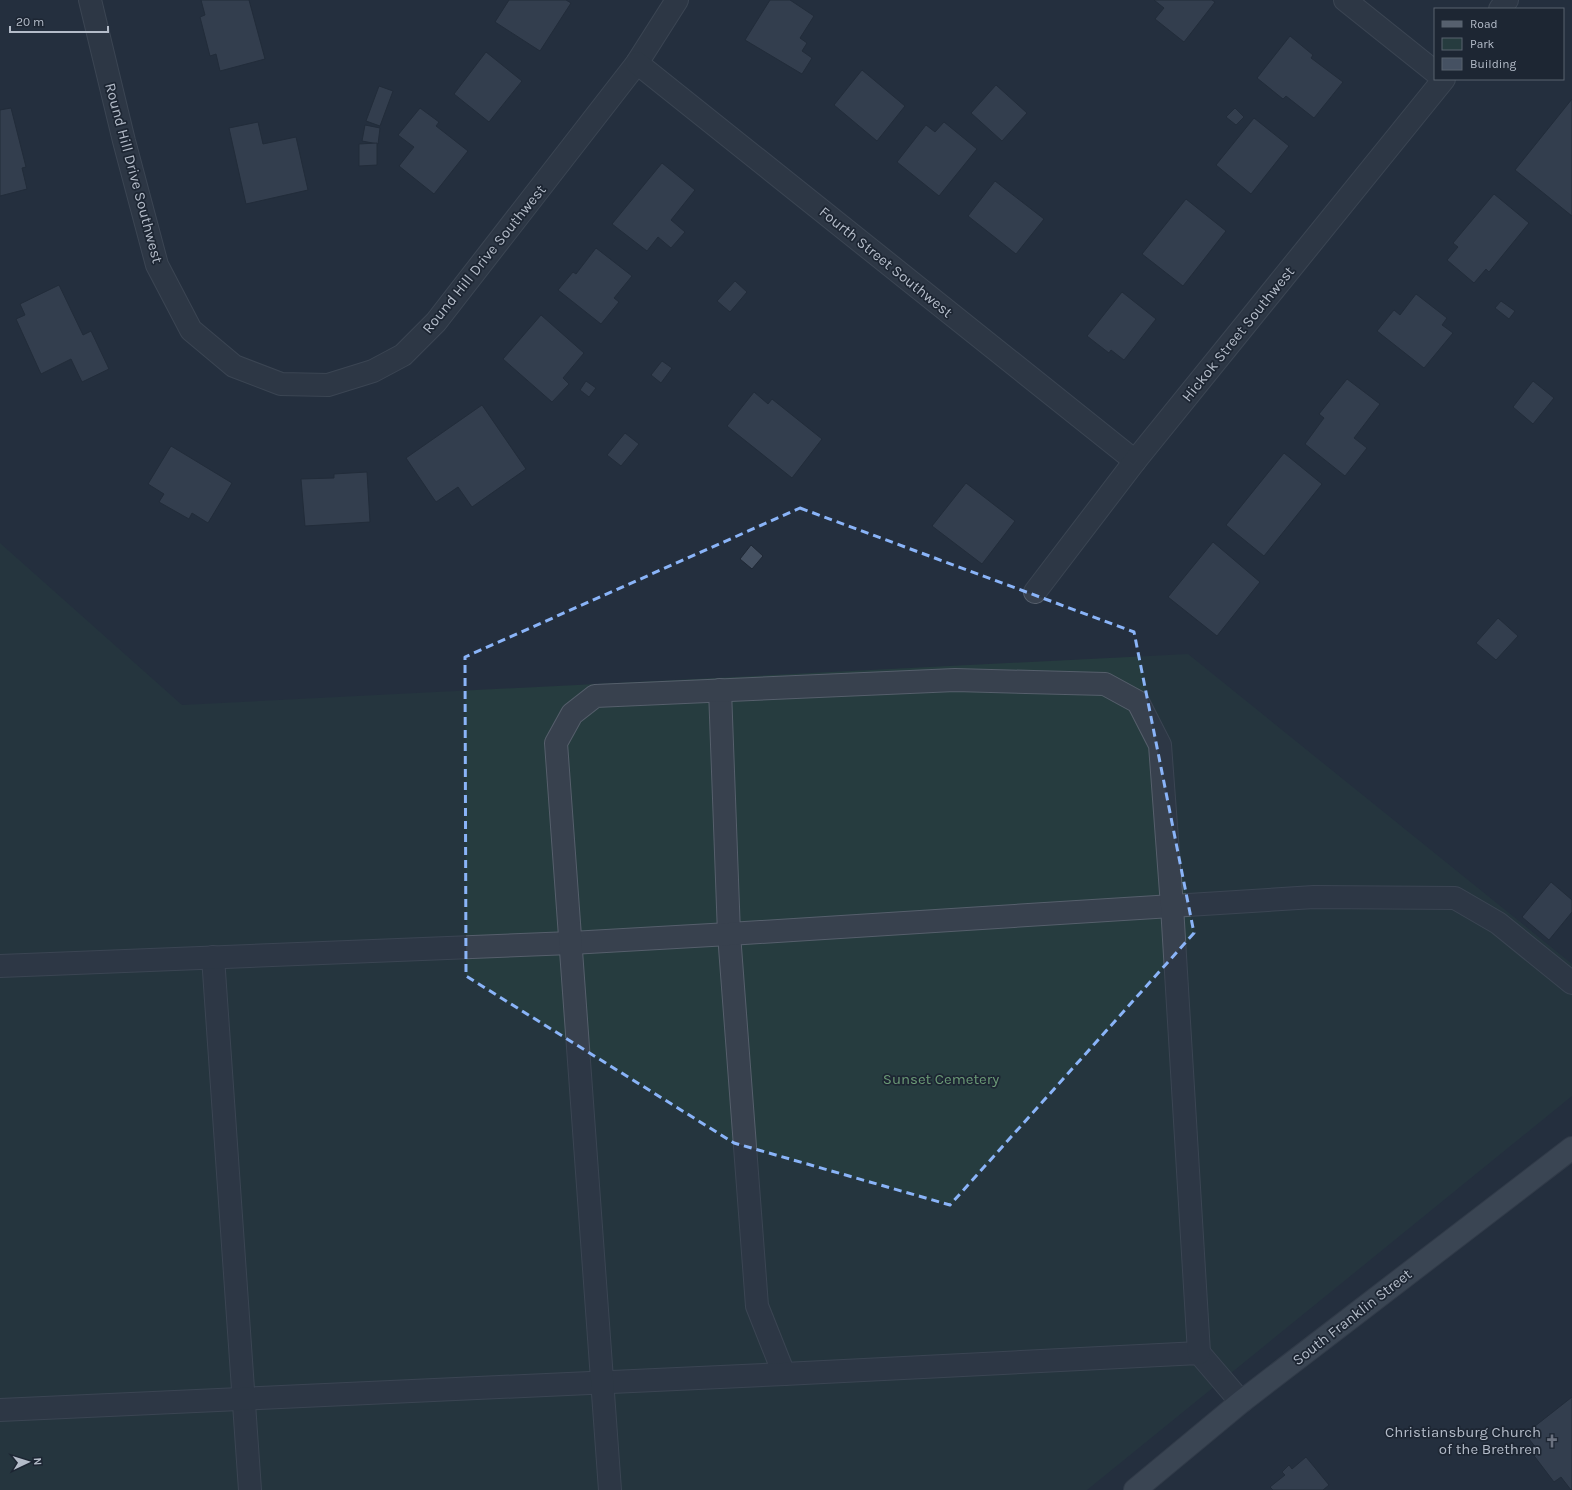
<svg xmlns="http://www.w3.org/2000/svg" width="1572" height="1490" viewBox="0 0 1572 1490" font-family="Karla,sans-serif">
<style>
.green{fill:#263c3f}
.building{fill:#455162;stroke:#1f2835}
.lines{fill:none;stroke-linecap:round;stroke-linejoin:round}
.minor-casing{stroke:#565f6c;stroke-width:24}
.major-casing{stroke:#414a57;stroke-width:24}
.minor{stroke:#38414e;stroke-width:22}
.major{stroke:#56606e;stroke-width:22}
.marked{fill:none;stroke:#8ab4f8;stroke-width:3;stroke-dasharray:8 5;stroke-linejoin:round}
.labels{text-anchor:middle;stroke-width:3.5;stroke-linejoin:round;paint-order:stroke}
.street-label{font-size:15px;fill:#b4bcc9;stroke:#1d2633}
.park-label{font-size:15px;fill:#6b9a76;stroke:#1d2633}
.poi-label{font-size:15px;fill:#b4bcc9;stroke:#1d2633;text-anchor:end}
</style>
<rect width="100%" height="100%" fill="#242f3e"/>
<path class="green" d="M0 543 182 705 1188 654 1572 964V1096L1087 1490H0Z"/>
<g class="building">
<path d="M201 0H249L265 59 220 71 216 54 210 56 200 17 205 15Z"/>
<path d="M509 0H566L571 3 540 51 495 22Z"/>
<path d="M770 0H790L814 16 800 38 807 43 802 51 812 58 802 74 745 40Z"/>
<path d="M1154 0H1212L1215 2 1184 42 1155 19 1164 8Z"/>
<path d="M1290 36 1313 55 1311 58 1343 82 1314 118 1286 96 1283 99 1257 78Z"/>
<path d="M486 52 522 81 489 122 454 94Z"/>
<path d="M862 70 905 106 877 141 834 105Z"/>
<path d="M996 85 1027 113 1002 141 971 113Z"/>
<path d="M379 86 393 91 380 126 366 121Z"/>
<path d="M1572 99V216L1515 170Z"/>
<path d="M11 108 26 167 22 168 27 189 0 196V110Z"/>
<path d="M420 108 439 122 436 126 468 151 434 194 399 166 414 147 398 135Z"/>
<path d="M1235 108 1244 117 1236 125 1226 117Z"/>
<path d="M1254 118 1289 146 1251 194 1216 165Z"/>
<path d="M258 122 263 144 296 137 308 190 246 204 229 128Z"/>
<path d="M944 122 977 149 939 196 897 162 926 125 935 132Z"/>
<path d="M365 125 380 128 378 144 362 141Z"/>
<path d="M377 143V165L359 166V144Z"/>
<path d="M662 163 695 190 671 220 685 232 671 248 658 237 647 251 612 224Z"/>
<path d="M995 181 1044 219 1016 254 968 216Z"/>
<path d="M1494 194 1529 223 1489 272 1486 269 1474 283 1447 260 1458 247 1453 243Z"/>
<path d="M1186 199 1226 231 1183 286 1142 254Z"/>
<path d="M596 248 632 276 614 298 619 302 601 324 558 290 573 272 576 274Z"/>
<path d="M735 281 747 292 730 312 717 301Z"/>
<path d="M59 285 83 335 91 331 109 369 82 382 71 359 41 374 16 319 25 315 20 304Z"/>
<path d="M1122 292 1156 319 1124 360 1111 350 1109 353 1087 336Z"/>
<path d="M1416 294 1447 318 1442 325 1453 333 1424 368 1377 331 1394 310 1400 315Z"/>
<path d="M1501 301 1515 311 1509 319 1495 308Z"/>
<path d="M541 315 584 353 563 378 569 384 552 402 503 359Z"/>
<path d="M662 361 672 368 661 383 651 375Z"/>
<path d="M1347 379 1380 404 1354 438 1367 448 1345 476 1305 444 1324 418 1319 414Z"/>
<path d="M586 381 596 388 589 397 580 390Z"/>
<path d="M1533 381 1554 398 1533 424 1513 407Z"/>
<path d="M754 392 768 404 772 399 822 439 792 478 727 426Z"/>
<path d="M482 405 526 469 472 507 458 487 436 502 406 458Z"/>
<path d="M625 433 639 444 621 466 607 455Z"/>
<path d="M171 446 232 483 208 523 192 513 189 519 159 502 164 494 148 484Z"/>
<path d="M1284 453 1322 484 1264 556 1226 525Z"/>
<path d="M367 472 370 522 305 526 301 479 334 478V474Z"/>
<path d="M966 483 1015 521 982 564 932 526Z"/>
<path d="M1213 542 1260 582 1217 636 1168 597Z"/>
<path d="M751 545 763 556 752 569 740 559Z"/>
<path d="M1498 618 1518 636 1496 660 1476 643Z"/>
<path d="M1551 882 1572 900V912L1549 940 1522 917Z"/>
<path d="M1572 1397V1490H1571L1561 1477 1554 1482 1532 1453 1537 1449 1525 1434Z"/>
<path d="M1306 1457 1329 1485 1323 1490H1273L1270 1487 1285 1475 1282 1472 1289 1465 1292 1469Z"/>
</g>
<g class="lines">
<g class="minor-casing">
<g id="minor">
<path d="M90 0 124 141 157 265 191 330 234 366 281 384 328 385 373 371 403 355 436 322 637 63 677 0"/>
<path d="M1345 0 1435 72"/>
<path d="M1500 9 1507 0"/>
<path d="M637 63 1135 461"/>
<path d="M1035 592 1135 461 1444 79"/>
<path d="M720 690 729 934 757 1306 784 1374"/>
<path d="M213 957 250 1490"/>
<path d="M0 966 571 943 729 934 1314 897 1455 898 1498 923 1572 983"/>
<path d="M0 1410 784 1374 1199 1353 1241 1402"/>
<path d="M610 1490 556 743 572 714 595 696 955 680 1105 684 1138 702 1160 745 1172 906 1199 1353"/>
</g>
</g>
<g class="major-casing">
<path id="major" d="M1135 1490 1241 1402 1572 1148"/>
</g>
<use href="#minor" class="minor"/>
<use href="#major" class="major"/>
</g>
<path d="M0 0H1572V1490H0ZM800 508 1134 632 1194 933 950 1205 734 1143 466 976 465 657Z" fill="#242f3e" fill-opacity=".55" fill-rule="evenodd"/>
<path class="marked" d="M800 508 1134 632 1194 933 950 1205 734 1143 466 976 465 657Z"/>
<defs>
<g id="church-bare" transform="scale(1.08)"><path d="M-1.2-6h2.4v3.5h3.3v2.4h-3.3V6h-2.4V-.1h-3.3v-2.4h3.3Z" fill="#6b7280" stroke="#1d2633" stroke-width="2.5" paint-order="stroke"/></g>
</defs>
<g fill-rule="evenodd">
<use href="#church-bare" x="1552" y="1441"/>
</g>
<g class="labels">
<g class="street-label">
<text transform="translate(134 173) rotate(75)" y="5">Round Hill Drive Southwest</text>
<text transform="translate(484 259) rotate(-51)" y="5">Round Hill Drive Southwest</text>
<text transform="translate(886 262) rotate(39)" y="5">Fourth Street Southwest</text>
<text transform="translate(1238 334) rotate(-51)" y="5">Hickok Street Southwest</text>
<text transform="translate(1352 1317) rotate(-38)" y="5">South Franklin Street</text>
</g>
<g class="park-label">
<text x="941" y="1084">Sunset Cemetery</text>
</g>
<g class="poi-label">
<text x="1541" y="1437">Christiansburg Church<tspan x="1541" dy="17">of the Brethren</tspan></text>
</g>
</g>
<rect x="1434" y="8" width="130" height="72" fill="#1d2633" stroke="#59626f"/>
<rect x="1442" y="21" width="20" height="6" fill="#56606e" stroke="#59626f"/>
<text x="1470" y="28" font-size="12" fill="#b4bcc9">Road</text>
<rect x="1442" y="38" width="20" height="12" fill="#263c3f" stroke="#59626f"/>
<text x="1470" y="48" font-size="12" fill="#b4bcc9">Park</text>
<rect x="1442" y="58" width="20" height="12" fill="#455162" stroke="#59626f"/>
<text x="1470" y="68" font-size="12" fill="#b4bcc9">Building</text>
<g transform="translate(28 1462) rotate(86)" stroke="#1d2633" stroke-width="3" paint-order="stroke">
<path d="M0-3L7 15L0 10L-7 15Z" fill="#b4bcc9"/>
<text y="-6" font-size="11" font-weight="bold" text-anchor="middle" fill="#b4bcc9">N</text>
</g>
<path d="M10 26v6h98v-6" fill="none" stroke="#b4bcc9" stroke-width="2"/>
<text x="16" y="26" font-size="12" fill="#b4bcc9" stroke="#1d2633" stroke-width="3" paint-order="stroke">20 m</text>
</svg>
